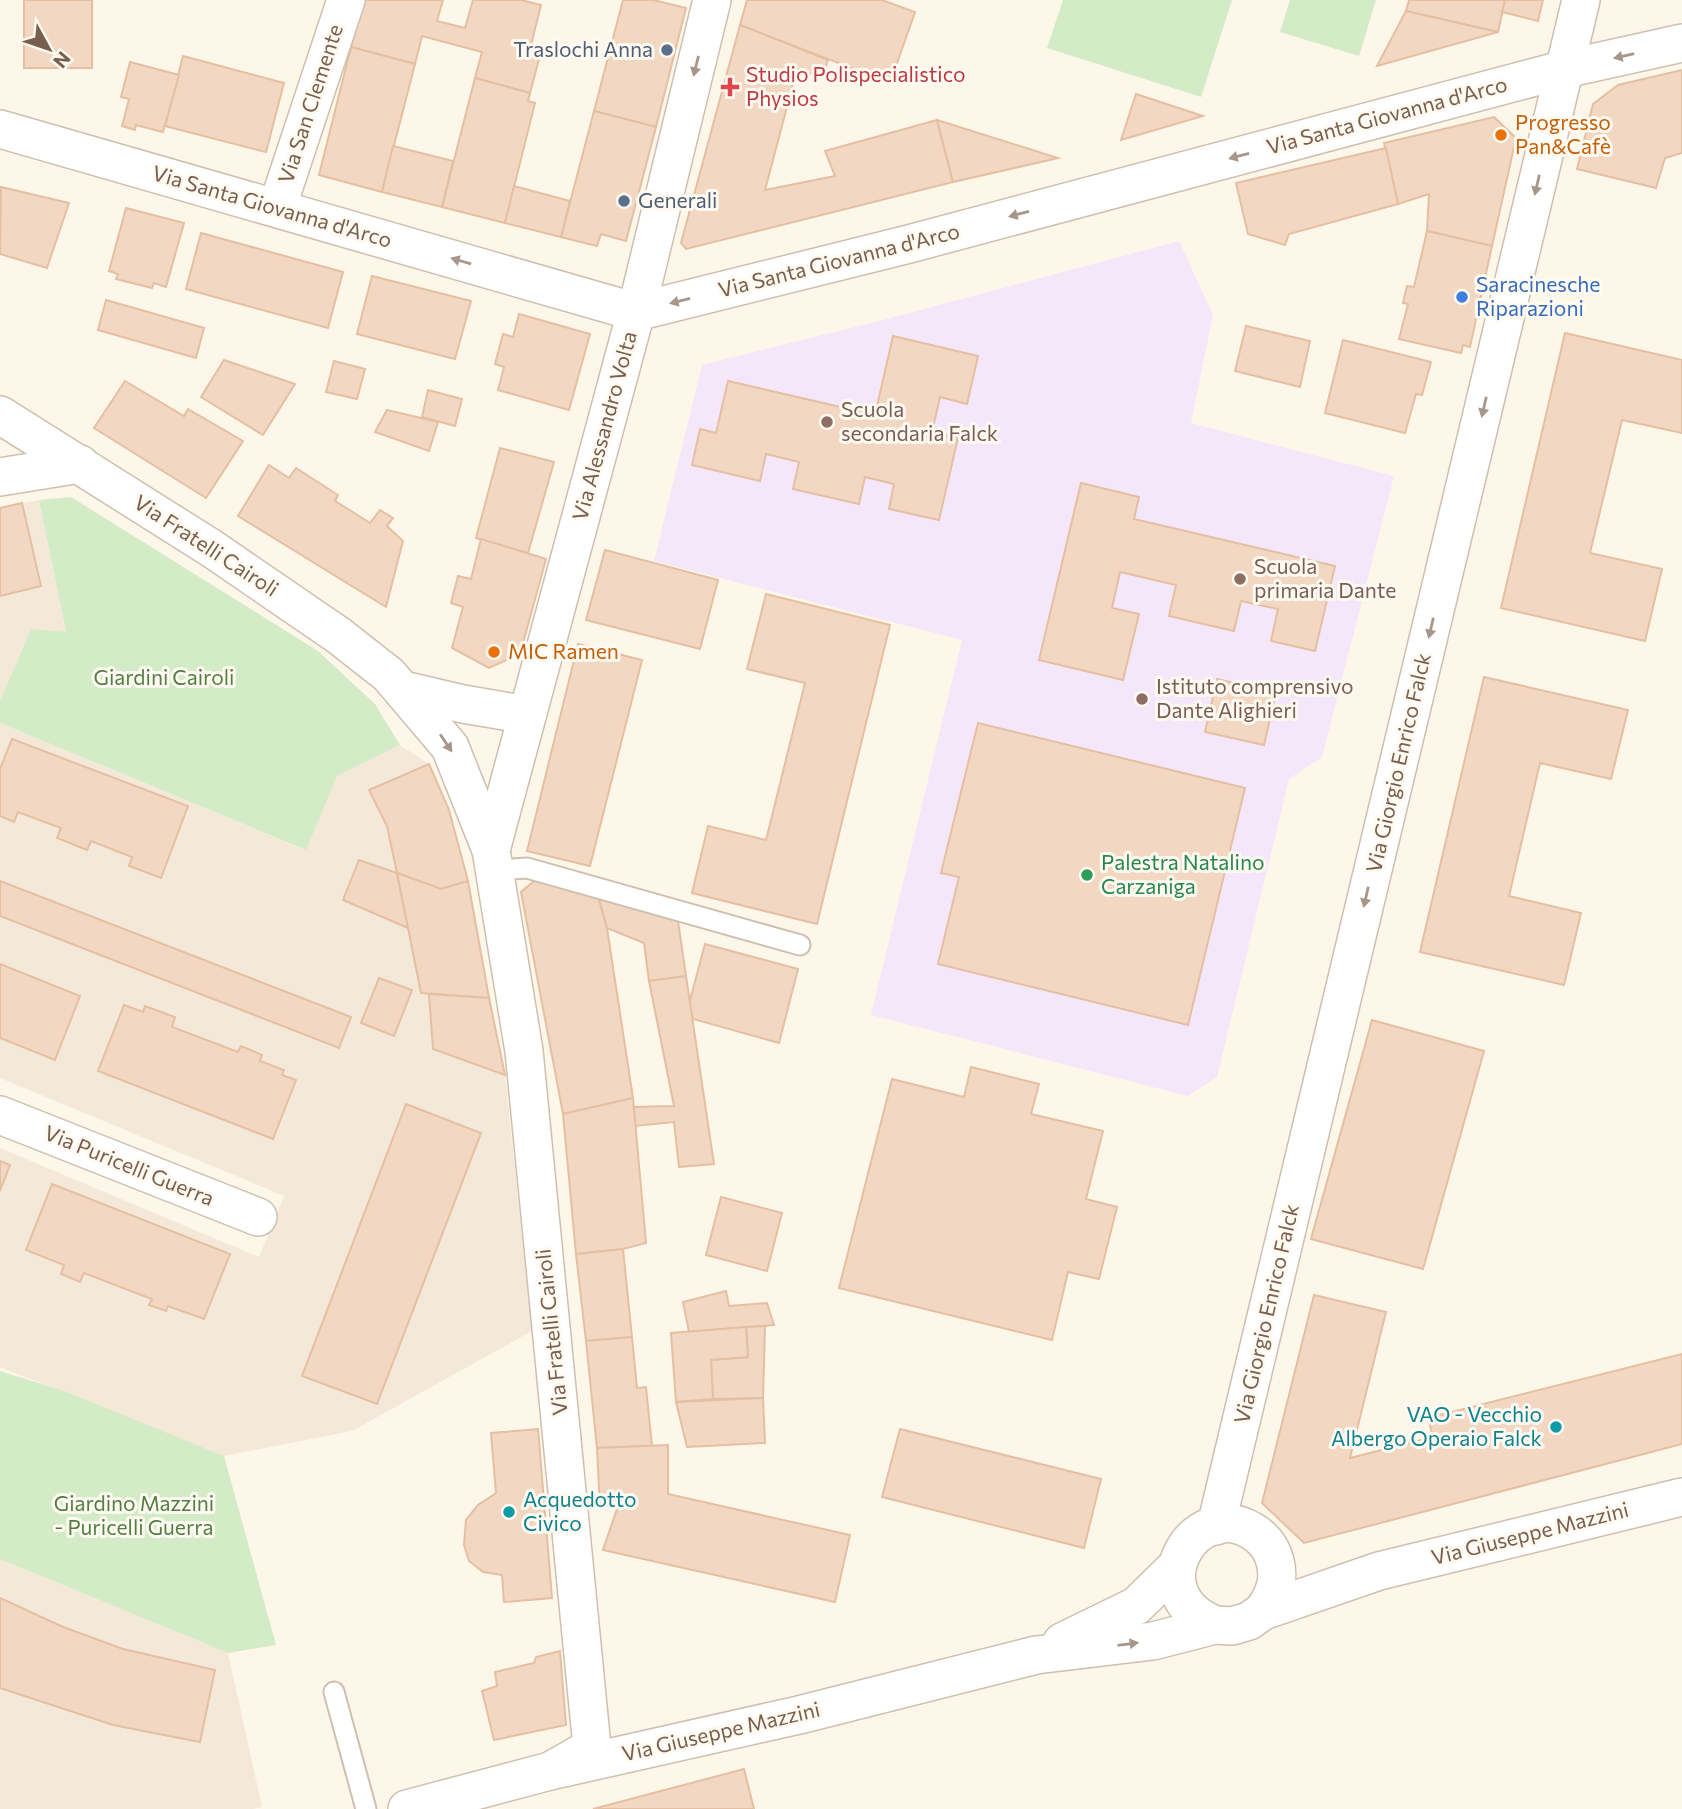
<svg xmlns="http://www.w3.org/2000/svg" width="1682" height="1809" viewBox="0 0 1682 1809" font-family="Commissioner,sans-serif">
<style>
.residential{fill:#f4e9d9}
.education{fill:#f4e7f9}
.green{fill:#d4ebc8}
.building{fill:#f2d8c2;stroke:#e5bfa2;stroke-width:2}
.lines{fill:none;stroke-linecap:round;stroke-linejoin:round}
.service-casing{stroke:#cfbfaf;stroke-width:23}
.minor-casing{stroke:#cfbfaf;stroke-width:40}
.service{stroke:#fff;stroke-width:19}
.minor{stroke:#fff;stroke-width:37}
.oneway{fill:#a7978b}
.service-dot{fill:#5c6f8a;stroke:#fffaf1;stroke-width:2.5}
.health-dot{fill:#e0444e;stroke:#fffaf1;stroke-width:2.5}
.food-dot{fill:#e8710a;stroke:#fffaf1;stroke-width:2.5}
.shop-dot{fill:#3f7fe0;stroke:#fffaf1;stroke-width:2.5}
.education-dot{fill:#8d6e63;stroke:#fffaf1;stroke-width:2.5}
.leisure-dot{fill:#2e9e5b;stroke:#fffaf1;stroke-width:2.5}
.culture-dot{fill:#0f9aa8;stroke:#fffaf1;stroke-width:2.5}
.labels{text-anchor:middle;stroke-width:6;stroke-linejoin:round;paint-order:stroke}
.service-label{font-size:21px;fill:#4e5e75;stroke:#fffaf1;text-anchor:end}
.health-label{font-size:21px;fill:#be3a42;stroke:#fffaf1;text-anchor:start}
.street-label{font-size:21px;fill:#785f4d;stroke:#fffaf1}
.food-label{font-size:21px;fill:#c56008;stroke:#fffaf1;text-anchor:start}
.shop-label{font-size:21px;fill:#366cbe;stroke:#fffaf1;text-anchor:start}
.education-label{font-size:21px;fill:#785e54;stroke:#fffaf1;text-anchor:start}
.park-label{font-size:21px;fill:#527e44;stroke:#fffaf1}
.leisure-label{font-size:21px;fill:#27864d;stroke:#fffaf1;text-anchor:start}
.culture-label{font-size:21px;fill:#0d838f;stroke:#fffaf1;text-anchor:end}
</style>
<rect width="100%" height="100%" fill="#fdf7ea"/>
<g class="residential">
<path d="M39 500 66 633 31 629 0 701V508Z"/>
<path d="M0 723 305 850 337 776 400 745 429 764 449 810 468 881 505 1075 532 1331 352 1431 224 1456 0 1367V1148L259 1257 284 1196 0 1078Z"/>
<path d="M0 1559 228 1653 262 1807 253 1809H0Z"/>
</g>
<path class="education" d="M1179 241 1213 315 1191 423 1394 476 1322 757 1289 779 1217 1077 1188 1096 871 1015 962 640 654 561 702 365 883 320Z"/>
<g class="green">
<path d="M1063 0H1232L1201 97 1047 48Z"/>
<path d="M1290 0H1376L1359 56 1280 32Z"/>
<path d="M71 497 318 651 375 704 400 745 337 776 306 850 0 723V701L31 629 66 632 39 500Z"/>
<path d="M0 1371 64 1391 224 1456 276 1645 228 1653 0 1559Z"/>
</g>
<g class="building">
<rect x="24" y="0" width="68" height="68"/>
<path d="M364 0H443L437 21 465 28 473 0H521L541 5 531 45 542 48 530 93 475 78 482 52 422 36 415 64 351 47Z"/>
<path d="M623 0H653L686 8 656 127 594 111Z"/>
<path d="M747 0H882L915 12 890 83 740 25Z"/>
<path d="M1409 0H1505L1498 32 1406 11Z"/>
<path d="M1505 0H1543L1538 21 1502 12Z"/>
<path d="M1406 11 1498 32 1377 66Z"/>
<path d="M740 25 828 60 822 77 797 69 765 190 835 176 825 151 937 120 953 182 686 249 681 243Z"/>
<path d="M351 47 415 64 382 192 319 175Z"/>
<path d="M183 56 284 83 266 152 165 126Z"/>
<path d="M130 62 179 75 163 132 136 125 135 130 122 126 129 99 121 97Z"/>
<path d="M1682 70V153L1665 158 1656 188 1577 169 1593 104 1618 85Z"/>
<path d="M475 78 530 93 528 101 535 103 505 223 442 207Z"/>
<path d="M1136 94 1203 116 1121 140Z"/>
<path d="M594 111 656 127 626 241 601 234 597 246 561 237Z"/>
<path d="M1494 117 1516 138 1492 246 1427 231 1429 194 1398 204 1384 143Z"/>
<path d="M937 120 1058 158 953 182Z"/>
<path d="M393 146 453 161 442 207 382 192Z"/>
<path d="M1386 148 1398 204 1289 234 1285 245 1248 234 1236 183Z"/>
<path d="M514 186 570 201 561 237 505 223Z"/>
<path d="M1 187 69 203 47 268 0 254Z"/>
<path d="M126 208 184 223 166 287 154 283 152 288 116 279 118 274 109 271Z"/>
<path d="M1427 231 1492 246 1470 347 1463 345 1461 353 1399 339 1408 304 1403 303 1407 286 1414 287Z"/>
<path d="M201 233 343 272 328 328 186 289Z"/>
<path d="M372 276 471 301 455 359 357 334Z"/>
<path d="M106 300 204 328 196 358 98 330Z"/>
<path d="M519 314 590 334 569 410 498 390 504 367 495 364 503 334 513 337Z"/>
<path d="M1246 326 1310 341 1300 387 1235 371Z"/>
<path d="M1565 333 1682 360V433L1622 420 1590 553 1662 569 1645 641 1501 608Z"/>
<path d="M893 336 978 356 967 404 940 397 932 432 958 438 939 520 889 509 894 484 865 477 859 504 793 489 799 462 766 454 760 481 692 465 700 429 716 433 728 381 875 415Z"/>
<path d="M1343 340 1431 362 1422 395 1416 394 1405 433 1325 413Z"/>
<path d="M224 360 295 384 263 435 201 397Z"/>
<path d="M334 361 365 369 357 399 326 392Z"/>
<path d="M125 381 184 416 188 409 243 441 206 498 94 428Z"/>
<path d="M428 390 462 399 455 426 422 417Z"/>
<path d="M387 410 438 422 429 451 375 432Z"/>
<path d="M500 448 554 462 528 553 476 538Z"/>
<path d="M269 465 289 478 296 468 338 495 335 501 370 523 380 510 393 518 387 526 403 541 386 607 238 516Z"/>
<path d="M1081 483 1139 497 1134 519 1335 566 1315 651 1271 641 1278 609 1241 601 1234 631 1169 616 1176 585 1120 572 1112 608 1139 614 1123 680 1039 660Z"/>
<path d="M22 503 41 586 0 596V508Z"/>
<path d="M481 539 546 559 520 654 489 668 452 648 463 607 451 603 458 576 471 579Z"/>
<path d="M605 550 718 580 700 649 586 620Z"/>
<path d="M766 594 890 625 817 924 692 893 708 826 766 840 805 683 747 669Z"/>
<path d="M578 644 642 660 590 866 527 851Z"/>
<path d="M1484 677 1628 710 1611 779 1540 763 1509 896 1581 913 1564 985 1420 952Z"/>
<path d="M1217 679 1276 693 1264 745 1205 732Z"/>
<path d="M978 723 1245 788 1188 1025 938 964 959 877 941 873Z"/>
<path d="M12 739 188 806 161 878 129 866 132 857 91 841 87 850 57 838 61 828 18 812 14 822 0 816V769Z"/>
<path d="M429 764 449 810 468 881 441 889 397 873 387 826 369 790Z"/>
<path d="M359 860 397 873 408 928 343 900Z"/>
<path d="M397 873 441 889 468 881 489 998 421 993Z"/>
<path d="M535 880 599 899 607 928 633 1098 563 1114 521 892Z"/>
<path d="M0 881 351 1017 339 1048 0 916Z"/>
<path d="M599 899 678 921 686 976 649 981 644 943 607 928Z"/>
<path d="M705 944 798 969 779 1043 693 1019 689 1004Z"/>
<path d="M0 964 80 996 55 1060 0 1038Z"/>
<path d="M686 976 714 1164 679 1167 674 1122 635 1126 634 1107 674 1106 649 981Z"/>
<path d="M379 978 412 990 394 1036 361 1023Z"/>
<path d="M429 994 489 998 505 1075 433 1049Z"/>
<path d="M124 1005 143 1012 145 1006 175 1017 172 1027 238 1052 241 1046 262 1055 260 1061 284 1070 282 1075 296 1080 273 1139 98 1071Z"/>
<path d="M1372 1020 1484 1051 1423 1269 1311 1239Z"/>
<path d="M971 1067 1039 1084 1031 1114 1103 1131 1086 1199 1117 1207 1099 1279 1068 1272 1052 1340 839 1288 892 1079 964 1097Z"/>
<path d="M633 1098 646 1243 623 1249 576 1254 563 1114Z"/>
<path d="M406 1104 481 1133 377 1404 302 1376Z"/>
<path d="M0 1161 10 1165 0 1191Z"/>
<path d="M52 1184 230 1254 204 1319 168 1306 166 1311 149 1305 152 1299 84 1273 80 1282 61 1274 64 1265 26 1250Z"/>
<path d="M721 1197 782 1213 767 1271 706 1255Z"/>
<path d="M623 1249 632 1337 586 1341 576 1254Z"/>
<path d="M726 1291 729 1306 767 1303 774 1325 689 1332 683 1302Z"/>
<path d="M1314 1295 1386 1312 1350 1458 1433 1437 1428 1418 1682 1354V1444L1304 1543 1262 1503Z"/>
<path d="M765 1326 763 1398 713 1399 711 1360 748 1357 746 1327Z"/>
<path d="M746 1327 748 1357 711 1360 713 1399 676 1402 671 1333Z"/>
<path d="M632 1337 637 1388 646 1387 652 1446 597 1448 586 1341Z"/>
<path d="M763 1398 765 1443 687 1447 676 1402Z"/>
<path d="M538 1429 552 1598 504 1602 502 1575 483 1572 469 1561 464 1545 466 1520 478 1505 496 1493 491 1433Z"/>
<path d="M900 1429 1101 1479 1084 1548 882 1497Z"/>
<path d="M668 1445V1494L850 1535 835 1602 603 1550 618 1506H600L597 1448Z"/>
<path d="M0 1598 63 1627 123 1649 215 1670 200 1742 113 1725 0 1688Z"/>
<path d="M560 1651 566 1725 494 1740 482 1691 497 1686 495 1672 534 1663 536 1657Z"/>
<path d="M744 1769 754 1809H593Z"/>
</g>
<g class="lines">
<g class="service-casing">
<g id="service">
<path d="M494 870 527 868 800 945"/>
<path d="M334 1692 366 1809"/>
</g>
</g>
<g class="minor-casing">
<g id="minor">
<path d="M0 129 636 312 909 244 1565 69 1682 43"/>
<path d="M277 208 346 0"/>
<path d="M0 415 211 548 338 635 389 675 450 747 491 850 524 1051 592 1747 550 1771"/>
<path d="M0 477 80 464"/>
<path d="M403 690 463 704 527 715"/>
<path d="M491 850 636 312 712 0"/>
<path d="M0 1115 258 1217"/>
<path d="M1216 1526 1581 0"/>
<path d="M1215 1625C1135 1592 1196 1496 1252 1531 1262 1537 1269 1545 1273 1555 1281 1576 1276 1593 1263 1611"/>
<path d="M1062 1642 1136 1606 1176 1567"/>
<path d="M407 1809 550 1771 799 1715 1036 1655 1153 1641 1215 1625 1232 1626 1249 1621 1263 1611 1379 1571 1682 1497"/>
</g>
</g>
<use href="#service" class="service"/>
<use href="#minor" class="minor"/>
</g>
<defs><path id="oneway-solid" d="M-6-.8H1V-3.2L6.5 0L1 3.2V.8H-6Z" transform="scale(1.75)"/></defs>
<g class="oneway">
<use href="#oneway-solid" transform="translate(1624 56) rotate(167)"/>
<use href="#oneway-solid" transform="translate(696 66) rotate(104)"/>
<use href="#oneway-solid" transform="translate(1239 156) rotate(165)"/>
<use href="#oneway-solid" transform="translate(1537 185) rotate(103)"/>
<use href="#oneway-solid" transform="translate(1019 214) rotate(165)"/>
<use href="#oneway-solid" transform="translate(461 261) rotate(-164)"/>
<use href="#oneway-solid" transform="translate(680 301) rotate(166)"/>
<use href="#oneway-solid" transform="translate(1484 407) rotate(103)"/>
<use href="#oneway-solid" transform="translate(1431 628) rotate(103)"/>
<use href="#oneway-solid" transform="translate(446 743) rotate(56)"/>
<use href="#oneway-solid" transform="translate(1366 897) rotate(103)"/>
<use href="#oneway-solid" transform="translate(1128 1644) rotate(-7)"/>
</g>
<g class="service-dot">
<circle cx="667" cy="50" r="7"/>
<circle cx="624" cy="201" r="7"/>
</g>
<path class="health-dot" d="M726.5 76.5h7v7h7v7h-7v7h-7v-7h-7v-7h7z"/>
<g class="food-dot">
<circle cx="1501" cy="135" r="7"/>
<circle cx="494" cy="652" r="7"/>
</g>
<circle class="shop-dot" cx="1462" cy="297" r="7"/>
<g class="education-dot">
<circle cx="827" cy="422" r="7"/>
<circle cx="1240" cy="579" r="7"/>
<circle cx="1142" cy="699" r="7"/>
</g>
<circle class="leisure-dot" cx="1087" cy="875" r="7"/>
<g class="culture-dot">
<circle cx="1556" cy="1427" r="7"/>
<circle cx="509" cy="1512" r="7"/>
</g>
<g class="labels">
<g class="service-label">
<text x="653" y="57">Traslochi Anna</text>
<text x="638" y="208" text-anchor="start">Generali</text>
</g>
<g class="health-label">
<text x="746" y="82">Studio Polispecialistico<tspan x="746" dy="24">Physios</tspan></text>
</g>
<g class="street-label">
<text transform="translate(311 104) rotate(-72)" y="7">Via San Clemente</text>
<text transform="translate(1387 116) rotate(-15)" y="7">Via Santa Giovanna d'Arco</text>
<text transform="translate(272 207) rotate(16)" y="7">Via Santa Giovanna d'Arco</text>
<text transform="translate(839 261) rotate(-14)" y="7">Via Santa Giovanna d'Arco</text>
<text transform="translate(605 426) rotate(-75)" y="7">Via Alessandro Volta</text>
<text transform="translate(206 546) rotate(33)" y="7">Via Fratelli Cairoli</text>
<text transform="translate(1399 763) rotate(-77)" y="7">Via Giorgio Enrico Falck</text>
<text transform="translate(129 1166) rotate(22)" y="7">Via Puricelli Guerra</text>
<text transform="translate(1267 1314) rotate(-77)" y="7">Via Giorgio Enrico Falck</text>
<text transform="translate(552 1332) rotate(-96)" y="7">Via Fratelli Cairoli</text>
<text transform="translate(1530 1534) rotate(-14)" y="7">Via Giuseppe Mazzini</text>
<text transform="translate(721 1732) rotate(-13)" y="7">Via Giuseppe Mazzini</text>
</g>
<g class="food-label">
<text x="1515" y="130">Progresso<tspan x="1515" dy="24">Pan&amp;Cafè</tspan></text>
<text x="508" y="659">MIC Ramen</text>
</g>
<g class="shop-label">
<text x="1476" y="292">Saracinesche<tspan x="1476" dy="24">Riparazioni</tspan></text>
</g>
<g class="education-label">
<text x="841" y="417">Scuola<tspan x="841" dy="24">secondaria Falck</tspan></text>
<text x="1254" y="574">Scuola<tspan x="1254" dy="24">primaria Dante</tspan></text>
<text x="1156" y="694">Istituto comprensivo<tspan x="1156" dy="24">Dante Alighieri</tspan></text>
</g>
<g class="park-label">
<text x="164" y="685">Giardini Cairoli</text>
<text x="134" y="1511">Giardino Mazzini<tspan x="134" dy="24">- Puricelli Guerra</tspan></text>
</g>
<g class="leisure-label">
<text x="1101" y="870">Palestra Natalino<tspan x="1101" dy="24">Carzaniga</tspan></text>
</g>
<g class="culture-label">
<text x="1542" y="1422">VAO - Vecchio<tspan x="1542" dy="24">Albergo Operaio Falck</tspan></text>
<text x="523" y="1507" text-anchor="start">Acquedotto<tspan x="523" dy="24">Civico</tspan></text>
</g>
</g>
<g transform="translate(49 49) rotate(130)" stroke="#fffaf1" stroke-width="5" paint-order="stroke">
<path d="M0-5L12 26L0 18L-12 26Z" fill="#785f4d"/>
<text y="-10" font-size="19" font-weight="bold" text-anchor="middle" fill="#785f4d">N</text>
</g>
</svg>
